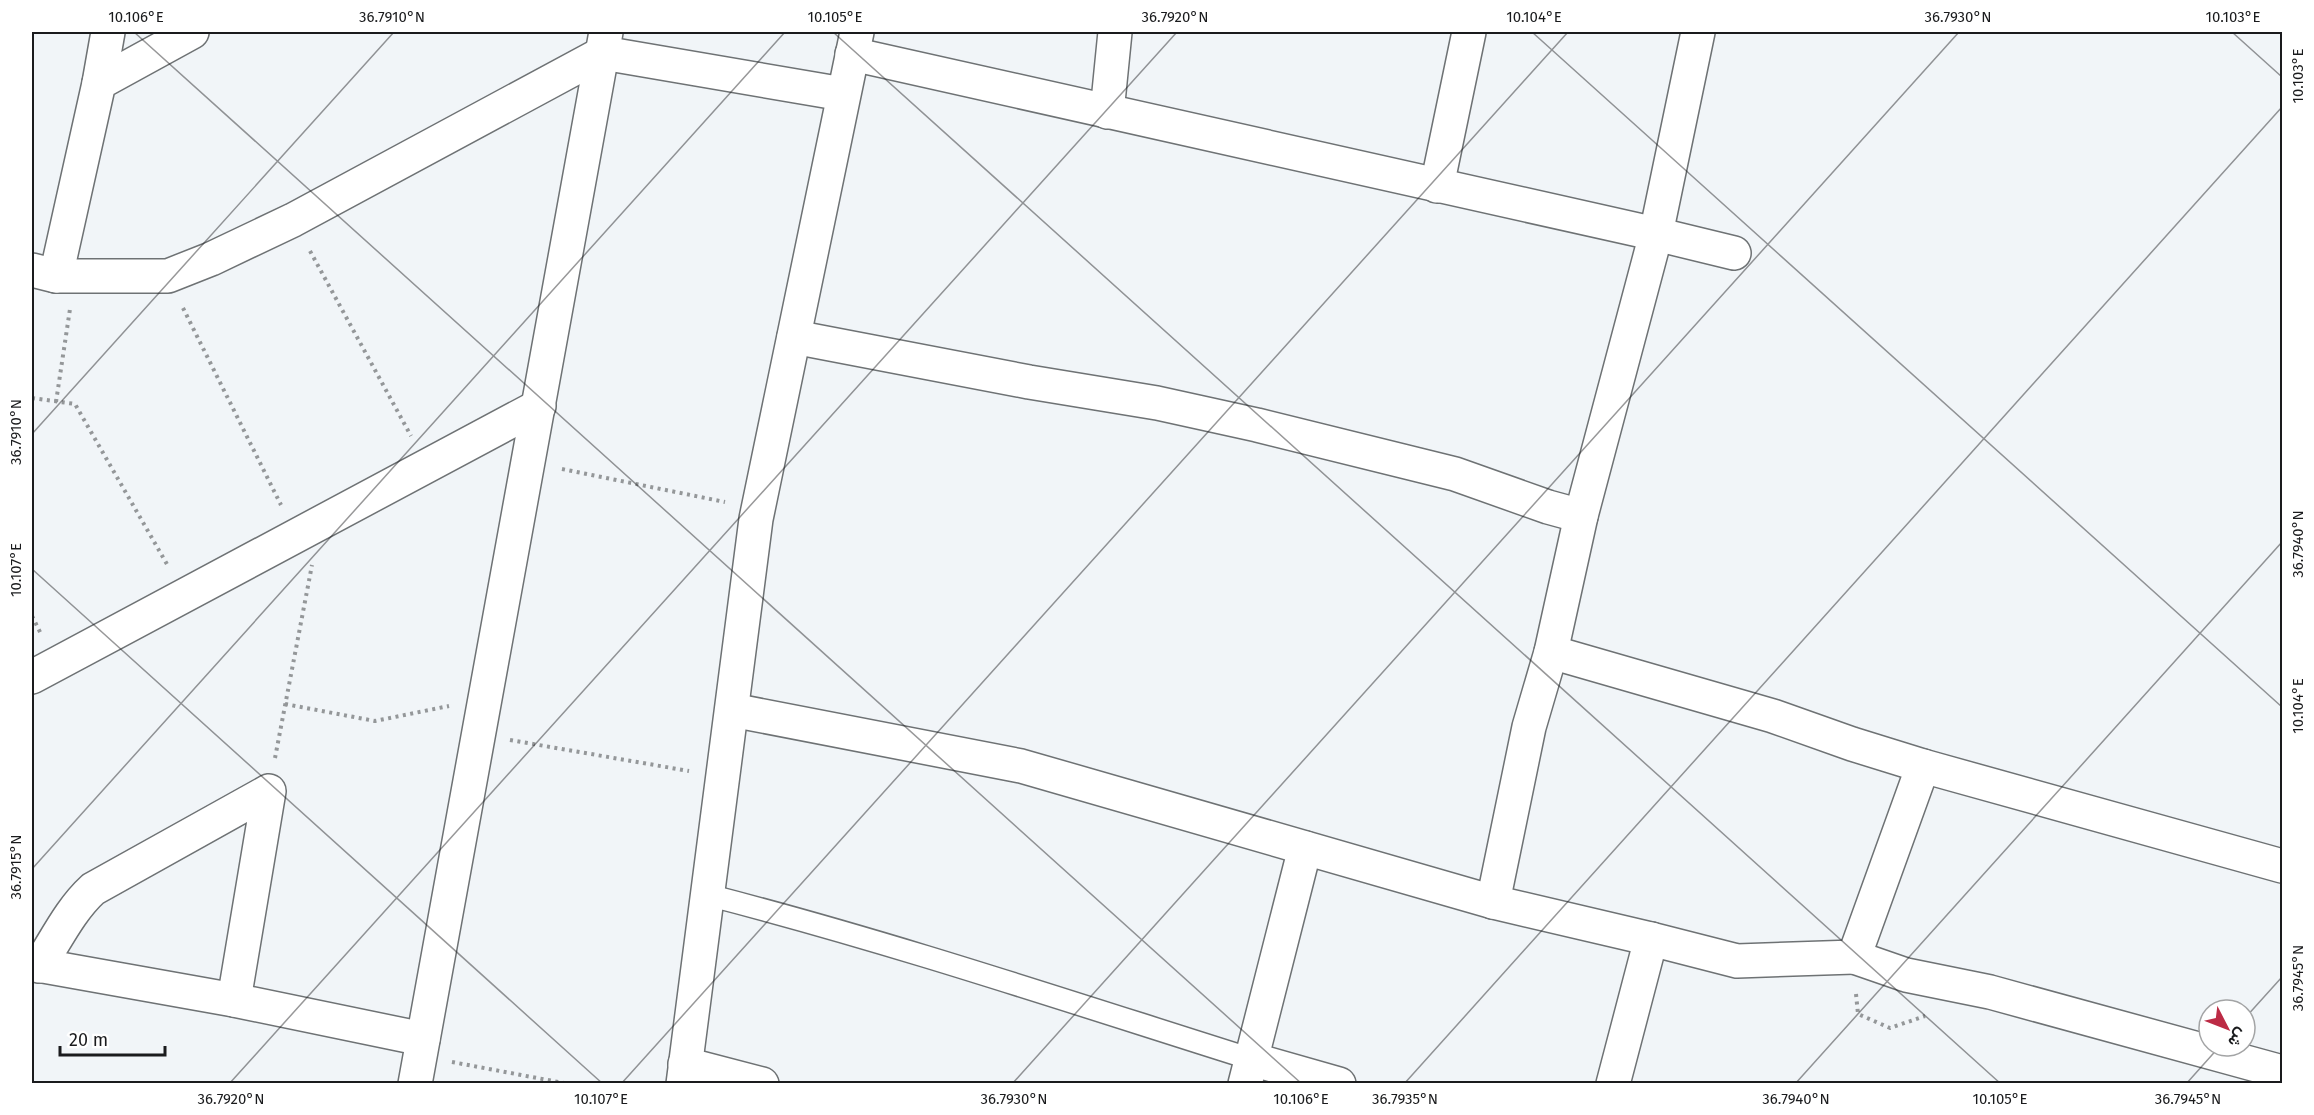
<svg xmlns="http://www.w3.org/2000/svg" width="2314" height="1115" viewBox="0 0 2314 1115" font-family="'Fira Sans',Vazirmatn,sans-serif">
<style>
.lines{fill:none;stroke-linecap:round;stroke-linejoin:round}
.service-casing{stroke:#6e7274;stroke-width:24}
.minor-casing{stroke:#6e7274;stroke-width:36}
.path{stroke:#949799;stroke-width:4;stroke-dasharray:3 4.5;stroke-linecap:butt}
.service{stroke:#fff;stroke-width:21}
.minor{stroke:#fff;stroke-width:33}
.ticks{fill:none;stroke:#1a1b1d;stroke-width:1.5;stroke-opacity:0.45}
.neatline{fill:none;stroke:#1a1b1d;stroke-width:2}
.ticks-label{font-size:15px;text-anchor:middle;fill:#1a1b1d}
</style>
<rect width="100%" height="100%" fill="#f1f5f8"/>
<g class="lines">
<g class="service-casing">
<path id="service" d="M708 895C891 942 1070 1002 1251 1059"/>
</g>
<g class="minor-casing">
<g id="minor">
<path d="M852 54 1656 234 1734 253"/>
<path d="M99 83 108 32"/>
<path d="M1107 112 1115 32"/>
<path d="M1437 186 1469 32"/>
<path d="M32 270 56 276H168L211 259 293 220 603 53 843 94"/>
<path d="M56 276 99 83 192 32"/>
<path d="M794 337 1029 382 1157 403 1257 425 1455 474 1548 507 1581 516"/>
<path d="M1551 652 1773 716 1852 744 1923 766 1854 957 1906 975 1990 992 2282 1072"/>
<path d="M32 677 539 406"/>
<path d="M732 710 1021 766 1493 902 1651 939 1737 961 1854 957"/>
<path d="M1923 766 2282 866"/>
<path d="M1493 902 1529 727 1551 652 1581 516 1656 234 1698 32"/>
<path d="M32 964 234 1000 423 1039"/>
<path d="M39 966C56 940 70 910 93 889L269 791 234 1000"/>
<path d="M1251 1059 1339 1084"/>
<path d="M685 1064 762 1084"/>
<path d="M415 1084 606 32"/>
<path d="M683 1084 756 519 857 32"/>
<path d="M1245 1084 1305 848"/>
<path d="M1613 1084 1651 939"/>
</g>
</g>
<g class="path">
<path d="M310 251 411 436"/>
<path d="M183 308 281 505"/>
<path d="M32 398 75 404 168 566"/>
<path d="M56 402 70 309"/>
<path d="M562 469 725 502"/>
<path d="M32 616 41 634"/>
<path d="M285 704 375 721 449 706"/>
<path d="M510 740 689 771"/>
<path d="M275 758 312 565"/>
<path d="M1856 994 1858 1014 1890 1028 1925 1016"/>
<path d="M452 1062 569 1084"/>
</g>
<use href="#service" class="service"/>
<use href="#minor" class="minor"/>
</g>
<path class="ticks" d="M134 32 1302 1084M833 32 2001 1084M1532 32 2282 707M2232 32 2282 77M32 434 394 32M32 569 603 1084M32 869 785 32M2245 1018 2282 977M229 1084 1177 32M621 1084 1568 32M1012 1084 1959 32M1404 1084 2282 107M1795 1084 2282 542M2186 1084 2220 1046"/>
<rect width="2314" height="1115" fill="none" stroke="#ffffff" stroke-width="66"/>
<g transform="translate(2227 1028) rotate(132)"><circle r="28" fill="#ffffff" stroke="#a3a4a5" stroke-width="1.5"/>
<path d="M0-4.5L10 22L0 15L-10 22Z" fill="#bc2b45"/>
<text y="-9" font-size="16" font-weight="bold" text-anchor="middle" fill="#1a1b1d">ش</text>
</g>
<path d="M60 1046v9h105v-9" fill="none" stroke="#1a1b1d" stroke-width="3"/>
<text x="69" y="1046" font-size="18" fill="#1a1b1d" stroke="#ffffff" stroke-width="4.5" paint-order="stroke">20 m</text>
<rect x="33" y="33" width="2248" height="1049" class="neatline"/>
<g class="ticks-label">
<text x="136" y="22">10.106°E</text>
<text x="392" y="22">36.7910°N</text>
<text x="835" y="22">10.105°E</text>
<text x="1175" y="22">36.7920°N</text>
<text x="1534" y="22">10.104°E</text>
<text x="1958" y="22">36.7930°N</text>
<text x="2233" y="22">10.103°E</text>
<text transform="translate(2298 76) rotate(-90)" y="5">10.103°E</text>
<text transform="translate(16 432) rotate(-90)" y="5">36.7910°N</text>
<text transform="translate(2298 544) rotate(-90)" y="5">36.7940°N</text>
<text transform="translate(16 570) rotate(-90)" y="5">10.107°E</text>
<text transform="translate(2298 706) rotate(-90)" y="5">10.104°E</text>
<text transform="translate(16 867) rotate(-90)" y="5">36.7915°N</text>
<text transform="translate(2298 978) rotate(-90)" y="5">36.7945°N</text>
<text x="231" y="1104">36.7920°N</text>
<text x="601" y="1104">10.107°E</text>
<text x="1014" y="1104">36.7930°N</text>
<text x="1301" y="1104">10.106°E</text>
<text x="1405" y="1104">36.7935°N</text>
<text x="1796" y="1104">36.7940°N</text>
<text x="2000" y="1104">10.105°E</text>
<text x="2188" y="1104">36.7945°N</text>
</g>
</svg>
